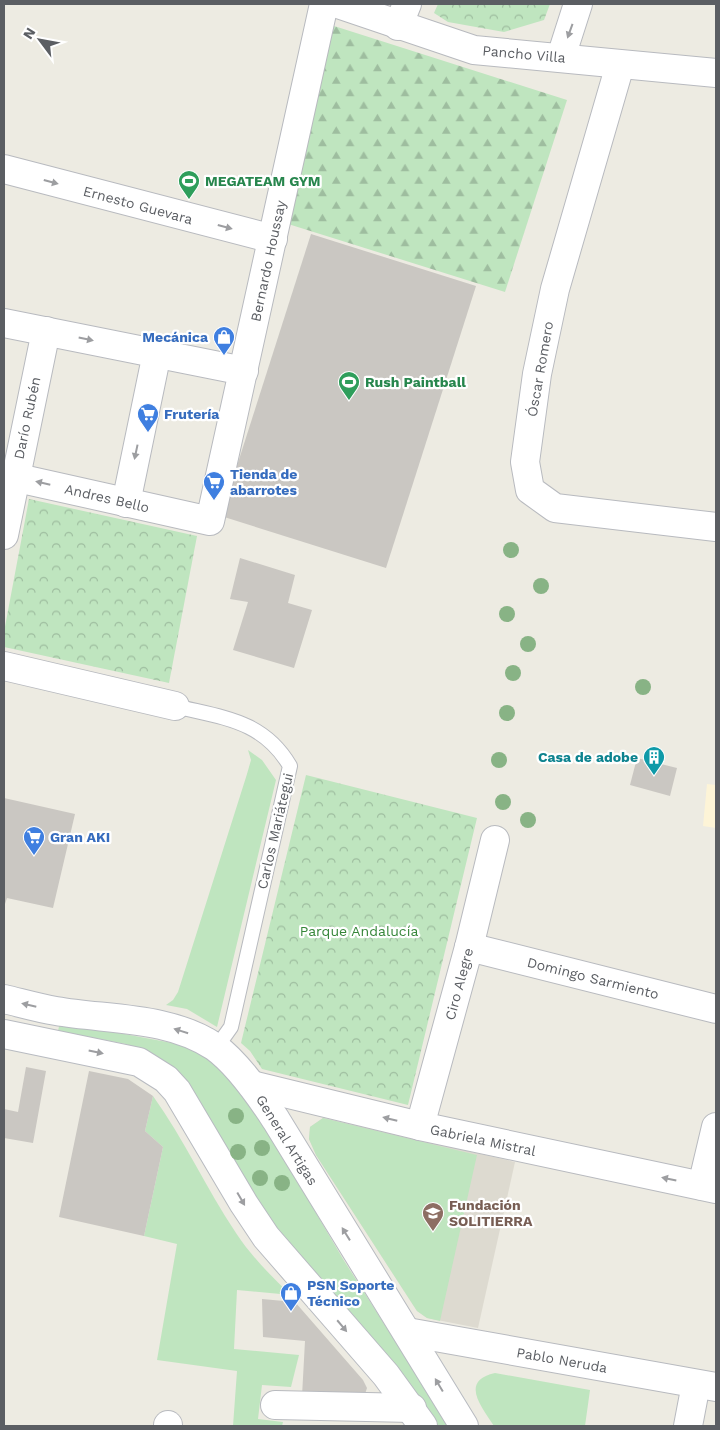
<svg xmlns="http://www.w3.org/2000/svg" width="720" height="1430" viewBox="0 0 720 1430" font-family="'Work Sans',sans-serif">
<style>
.commercial{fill:#fdf4d7}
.education{fill:#dddad0}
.grass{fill:#bfe5bf}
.forest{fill:url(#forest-firs)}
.park{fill:url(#park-crowns)}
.building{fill:#cac7c2}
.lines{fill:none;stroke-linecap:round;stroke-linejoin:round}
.lane-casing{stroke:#b8babf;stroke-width:16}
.street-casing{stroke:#b8babf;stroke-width:30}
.secondary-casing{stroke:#b8bbc1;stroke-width:30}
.lane{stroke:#fff;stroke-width:14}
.street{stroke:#fff;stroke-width:28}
.secondary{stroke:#fff;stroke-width:28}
.tree{fill:#88b385}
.oneway{fill:#9d9ea1}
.labels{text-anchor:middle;stroke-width:4.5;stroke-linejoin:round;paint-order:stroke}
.street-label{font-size:14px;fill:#5b5e63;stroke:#fff}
.leisure-label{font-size:14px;font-weight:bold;fill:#27864d;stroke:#fff;text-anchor:start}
.shop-label{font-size:14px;font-weight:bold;fill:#366cbe;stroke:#fff;text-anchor:start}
.culture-label{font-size:14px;font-weight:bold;fill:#0d838f;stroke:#fff;text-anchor:end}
.park-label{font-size:14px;fill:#368639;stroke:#fff}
.education-label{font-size:14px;font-weight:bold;fill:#785e54;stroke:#fff;text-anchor:start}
</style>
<defs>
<pattern id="forest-firs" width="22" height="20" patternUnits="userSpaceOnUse" patternTransform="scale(1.25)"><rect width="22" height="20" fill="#bfe5bf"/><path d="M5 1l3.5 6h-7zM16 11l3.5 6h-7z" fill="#9ebd9f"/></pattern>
<pattern id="park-crowns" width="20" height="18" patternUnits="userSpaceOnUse" patternTransform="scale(1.25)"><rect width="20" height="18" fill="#bfe5bf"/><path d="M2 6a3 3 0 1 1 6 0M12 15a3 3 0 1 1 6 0" fill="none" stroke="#9ebd9f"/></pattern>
</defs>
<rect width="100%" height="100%" fill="#edebe2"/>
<path class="commercial" d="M707 784 716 785V828L703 826Z"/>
<path class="education" d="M323 1118 515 1162 478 1328 427 1318 417 1311 316 1155 309 1139 310 1127Z"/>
<g class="grass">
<path d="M248 750 262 760 276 780 217 1027 187 1009 166 1005 173 1000 178 992 247 774 251 760Z"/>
<path d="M60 1022 183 1045 207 1058 230 1076 282 1155 343 1259 449 1426H435L269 1223 154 1057 126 1044 58 1031Z"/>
<path d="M153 1096C184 1139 206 1188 236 1233 251 1256 271 1276 291 1295L237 1290 234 1349 299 1355 291 1387 262 1385 258 1419 283 1422 282 1426H233L237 1371 157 1360 177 1244 144 1236 163 1147 145 1131Z"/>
<path d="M323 1118 477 1155 440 1321 427 1318 417 1311 316 1155 309 1139 310 1127Z"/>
<path d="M495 1373 590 1390 585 1426H494C482 1407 459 1381 495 1373Z"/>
</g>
<path class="forest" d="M331 25 567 100 505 292 269 218Z"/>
<g class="park">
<path d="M438 4H550L544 20 504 32 448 22 434 13Z"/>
<path d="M29 499 197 536 169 683 4 647V632Z"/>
<path d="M306 775 477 818 408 1105 262 1069 250 1051 241 1043Z"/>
</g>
<g class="building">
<path d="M311 234 476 286 386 568 221 516Z"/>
<path d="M240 558 295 575 288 603 312 610 294 668 233 650 248 602 230 599Z"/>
<path d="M637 758 677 768 670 796 630 785Z"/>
<path d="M4 798 75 814 53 908 7 898 4 907Z"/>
<path d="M26 1067 46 1071 33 1143 4 1138V1109L18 1112Z"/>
<path d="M89 1071 128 1079 153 1096 145 1131 163 1147 144 1236 59 1217Z"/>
<path d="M262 1299 295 1302 363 1380 367 1388 365 1394 302 1396 305 1341 263 1337Z"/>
</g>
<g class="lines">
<g class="lane-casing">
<path id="lane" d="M175 706C223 718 263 720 290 766L231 1027 216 1048"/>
</g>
<g class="street-casing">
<g id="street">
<path d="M338 4 474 50 716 73"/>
<path d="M398 26 407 4"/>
<path d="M561 57 578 4"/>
<path d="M620 65 555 289 537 374 525 462 530 490 555 508 716 527"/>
<path d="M4 169 273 239"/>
<path d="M4 323 244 371"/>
<path d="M4 475 210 521 324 4"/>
<path d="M126 503 157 353"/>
<path d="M4 535 46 331"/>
<path d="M4 666 175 706"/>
<path d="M469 947 716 1009"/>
<path d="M252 1085 420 1126 716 1189"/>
<path d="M420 1126 469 947 495 840"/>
<path d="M702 1186 716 1127"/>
<path d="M407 1332 716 1387"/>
<path d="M275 1405 412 1408"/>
<path d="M168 1426V1425"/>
<path d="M688 1426 696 1384"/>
</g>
</g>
<g class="secondary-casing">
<g id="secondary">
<path d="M4 999C21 1003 38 1008 56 1011 108 1020 169 1016 215 1047 237 1063 261 1097 276 1120L464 1426"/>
<path d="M4 1034 139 1062 166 1079 177 1091 244 1204 266 1237 386 1375 423 1426"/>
</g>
</g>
<use href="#lane" class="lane"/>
<use href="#street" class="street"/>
<use href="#secondary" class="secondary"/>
</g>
<g class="tree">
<circle cx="511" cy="550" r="8"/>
<circle cx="541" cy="586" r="8"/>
<circle cx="507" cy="614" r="8"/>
<circle cx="528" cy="644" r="8"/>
<circle cx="513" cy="673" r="8"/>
<circle cx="643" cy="687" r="8"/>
<circle cx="507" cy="713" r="8"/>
<circle cx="499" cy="760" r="8"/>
<circle cx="503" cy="802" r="8"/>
<circle cx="528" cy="820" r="8"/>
<circle cx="236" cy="1116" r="8"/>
<circle cx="262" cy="1148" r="8"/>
<circle cx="238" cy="1152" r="8"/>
<circle cx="260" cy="1178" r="8"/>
<circle cx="282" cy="1183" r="8"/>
</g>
<defs><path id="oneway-solid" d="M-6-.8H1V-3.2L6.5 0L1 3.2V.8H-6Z" transform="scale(1.25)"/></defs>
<g class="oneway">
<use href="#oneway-solid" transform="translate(570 31) rotate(110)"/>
<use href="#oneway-solid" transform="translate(51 182) rotate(15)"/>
<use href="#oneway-solid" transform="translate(225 227) rotate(15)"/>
<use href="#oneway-solid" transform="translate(86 339) rotate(12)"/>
<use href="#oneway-solid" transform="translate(136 452) rotate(102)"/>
<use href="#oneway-solid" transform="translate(43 483) rotate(-167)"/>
<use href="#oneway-solid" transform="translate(29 1005) rotate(-167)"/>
<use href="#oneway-solid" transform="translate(181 1031) rotate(-162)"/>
<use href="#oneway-solid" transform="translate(96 1052) rotate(12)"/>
<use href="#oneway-solid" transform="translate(390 1119) rotate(-166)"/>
<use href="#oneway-solid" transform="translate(669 1179) rotate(-168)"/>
<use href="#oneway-solid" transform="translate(241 1199) rotate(60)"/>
<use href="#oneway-solid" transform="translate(346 1234) rotate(-122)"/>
<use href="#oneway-solid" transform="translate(342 1326) rotate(50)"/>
<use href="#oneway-solid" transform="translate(439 1385) rotate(-121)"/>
</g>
<defs>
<g id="stadium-pin" transform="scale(1.125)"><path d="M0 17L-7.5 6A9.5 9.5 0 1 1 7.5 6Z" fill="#2e9e5b" stroke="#fff"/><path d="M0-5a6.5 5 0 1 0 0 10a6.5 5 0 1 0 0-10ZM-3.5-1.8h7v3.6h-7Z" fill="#fff"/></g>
<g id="shop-pin" transform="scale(1.125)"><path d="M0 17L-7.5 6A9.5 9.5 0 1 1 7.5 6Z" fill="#3f7fe0" stroke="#fff"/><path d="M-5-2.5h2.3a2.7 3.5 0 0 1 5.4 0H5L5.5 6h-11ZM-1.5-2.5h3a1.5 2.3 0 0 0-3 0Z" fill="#fff"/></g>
<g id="supermarket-pin" transform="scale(1.125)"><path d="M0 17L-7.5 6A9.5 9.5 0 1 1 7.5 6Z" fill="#3f7fe0" stroke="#fff"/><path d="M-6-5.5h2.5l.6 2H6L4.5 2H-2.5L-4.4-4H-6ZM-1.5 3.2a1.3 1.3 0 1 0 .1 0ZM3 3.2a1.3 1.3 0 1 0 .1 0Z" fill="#fff"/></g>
<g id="building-pin" transform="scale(1.125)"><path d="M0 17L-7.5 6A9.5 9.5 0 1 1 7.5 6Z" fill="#0f9aa8" stroke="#fff"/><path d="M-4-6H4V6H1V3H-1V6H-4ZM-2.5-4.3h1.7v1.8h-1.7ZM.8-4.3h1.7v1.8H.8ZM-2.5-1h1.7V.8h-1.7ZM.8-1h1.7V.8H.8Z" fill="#fff"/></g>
<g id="school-pin" transform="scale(1.125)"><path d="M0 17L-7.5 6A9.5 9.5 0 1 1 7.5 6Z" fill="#8d6e63" stroke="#fff"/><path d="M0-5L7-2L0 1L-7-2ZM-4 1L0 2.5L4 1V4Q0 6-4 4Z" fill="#fff"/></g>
</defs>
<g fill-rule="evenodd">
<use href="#stadium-pin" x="189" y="181"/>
<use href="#shop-pin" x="224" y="337"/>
<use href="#stadium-pin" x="349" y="382"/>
<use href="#supermarket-pin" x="148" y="414"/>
<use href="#supermarket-pin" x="214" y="482"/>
<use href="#building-pin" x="654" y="757"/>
<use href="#supermarket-pin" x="34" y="837"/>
<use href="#school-pin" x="433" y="1213"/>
<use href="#shop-pin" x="291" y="1293"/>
</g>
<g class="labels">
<g class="street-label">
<text transform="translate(524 54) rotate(5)" y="5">Pancho Villa</text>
<text transform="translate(138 205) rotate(15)" y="5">Ernesto Guevara</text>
<text transform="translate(268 261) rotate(-78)" y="5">Bernardo Houssay</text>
<text transform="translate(540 369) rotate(-80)" y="5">Óscar Romero</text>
<text transform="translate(27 418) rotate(-78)" y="5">Darío Rubén</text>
<text transform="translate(107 498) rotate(13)" y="5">Andres Bello</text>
<text transform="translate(275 831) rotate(-77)" y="5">Carlos Mariátegui</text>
<text transform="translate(593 978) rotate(14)" y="5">Domingo Sarmiento</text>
<text transform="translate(459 984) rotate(-75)" y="5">Ciro Alegre</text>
<text transform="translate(287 1140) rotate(58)" y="5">General Artigas</text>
<text transform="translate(483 1140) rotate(12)" y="5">Gabriela Mistral</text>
<text transform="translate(562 1360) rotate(10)" y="5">Pablo Neruda</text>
</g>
<g class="leisure-label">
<text x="205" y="186">MEGATEAM GYM</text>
<text x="365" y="387">Rush Paintball</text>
</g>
<g class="shop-label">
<text x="208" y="342" text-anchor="end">Mecánica</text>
<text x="164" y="419">Frutería</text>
<text x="230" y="479">Tienda de<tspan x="230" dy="16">abarrotes</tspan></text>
<text x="50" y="842">Gran AKI</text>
<text x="307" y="1290">PSN Soporte<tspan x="307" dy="16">Técnico</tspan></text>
</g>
<g class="culture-label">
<text x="638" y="762">Casa de adobe</text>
</g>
<g class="park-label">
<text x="359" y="936">Parque Andalucía</text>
</g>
<g class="education-label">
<text x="449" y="1210">Fundación<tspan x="449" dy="16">SOLITIERRA</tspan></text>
</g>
</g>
<rect width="720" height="1430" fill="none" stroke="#5b5e63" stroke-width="10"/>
<g transform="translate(40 40) rotate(302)" stroke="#ffffff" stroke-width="4" paint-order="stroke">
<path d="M0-4L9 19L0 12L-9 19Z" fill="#5b5e63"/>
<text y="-8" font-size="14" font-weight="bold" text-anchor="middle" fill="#5b5e63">N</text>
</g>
</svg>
